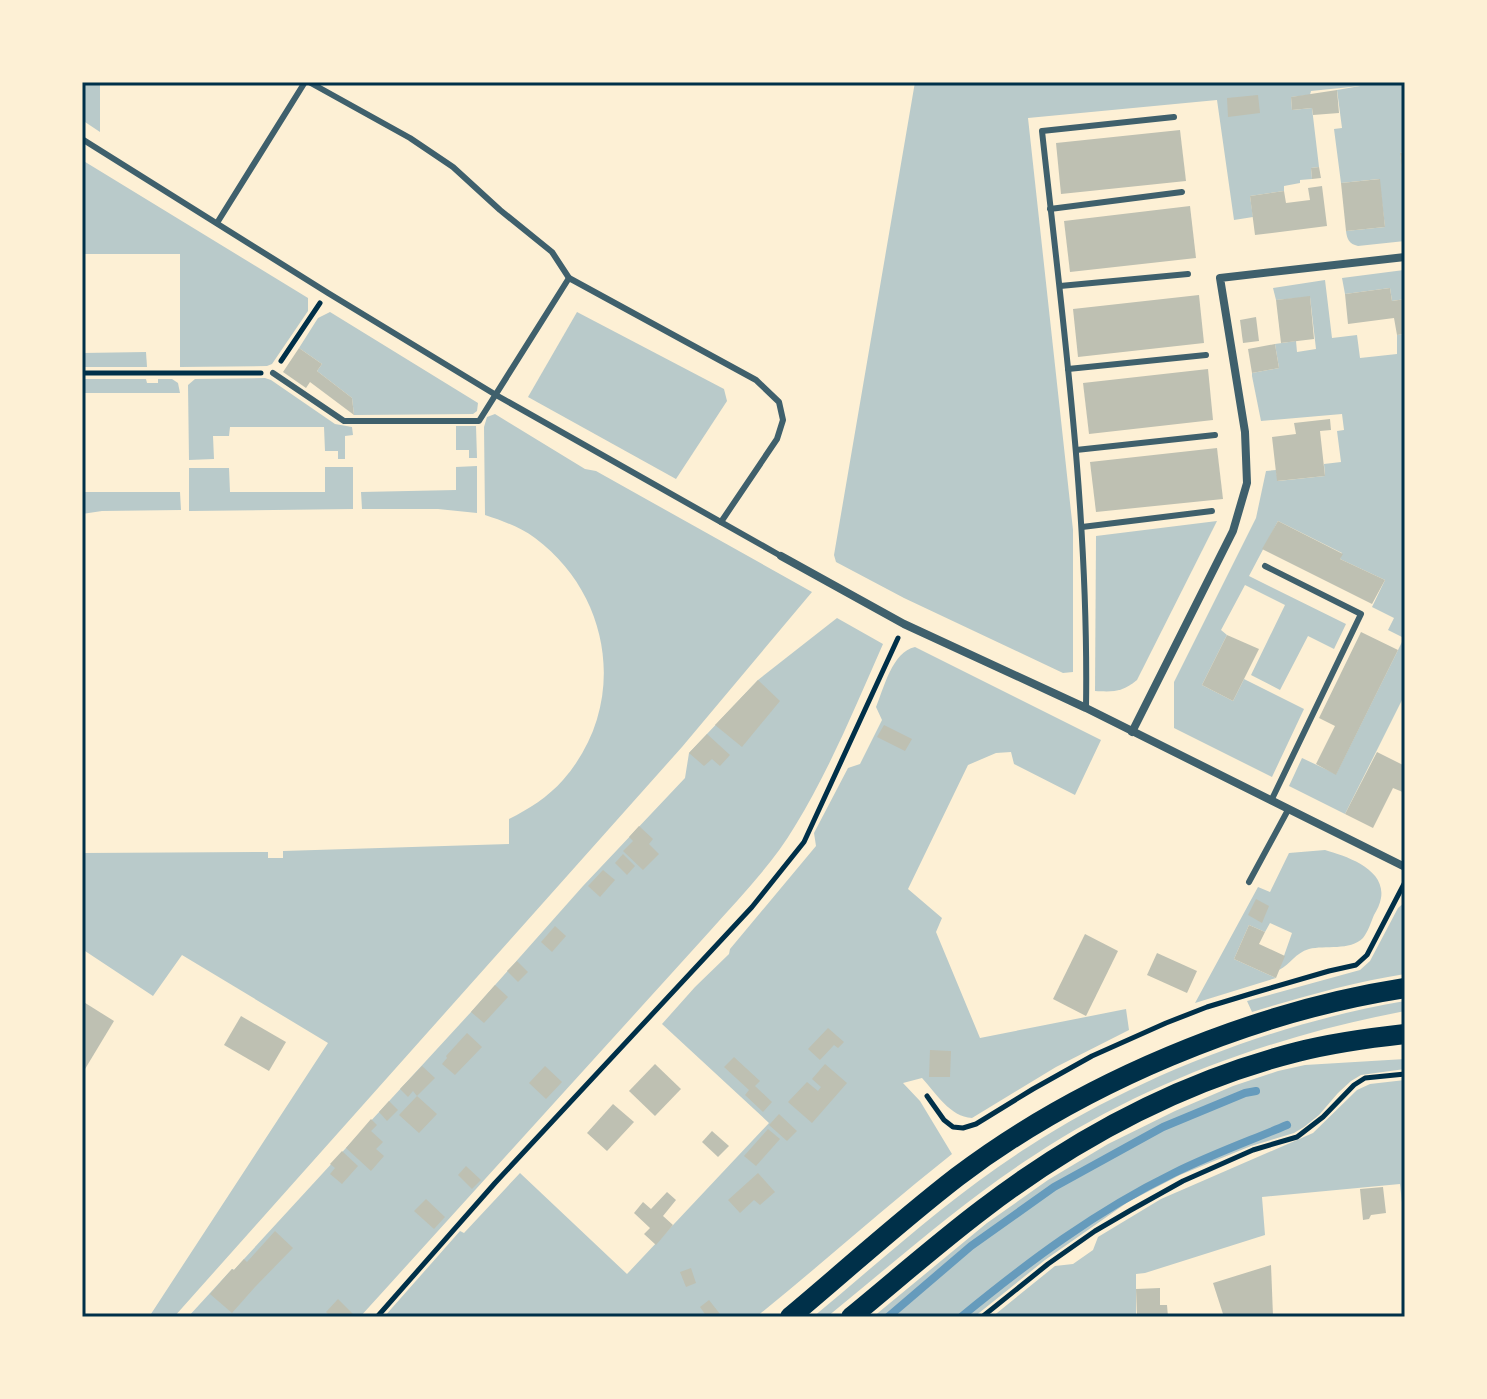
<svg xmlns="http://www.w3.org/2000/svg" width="1487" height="1399" viewBox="0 0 1487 1399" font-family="'Libre Baskerville',serif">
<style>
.green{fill:#b9caca}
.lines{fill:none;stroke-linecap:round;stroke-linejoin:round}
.stream{stroke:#669bbc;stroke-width:8}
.building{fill:#bec0b2}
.path{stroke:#003049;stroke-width:5}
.service{stroke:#3f606c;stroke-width:6}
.minor{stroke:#3f606c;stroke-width:8}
.primary{stroke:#003049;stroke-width:20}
.neatline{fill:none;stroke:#003049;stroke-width:3}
</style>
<rect width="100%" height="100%" fill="#fdf0d5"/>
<g class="green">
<path d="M82 82H100V132L82 120Z"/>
<path d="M915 82 1405 83V152L1400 153 1403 176 1405 177V241L1358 246C1349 244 1347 239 1346 231L1385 227 1379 179 1341 183 1334 129 1342 128 1337 90 1360 86 1311 91 1310 95 1291 97 1292 110 1312 108 1319 167 1311 168 1312 179 1300 180V183L1284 186V191L1250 196 1253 217 1234 220 1217 100 1028 118 1073 530V672L1063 673 904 598 836 562 834 555Z"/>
<path d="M82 160 308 298V311L272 364 267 366 180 367V254H82Z"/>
<path d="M1404 270 1405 299 1392 301 1390 288 1345 294 1342 278Z"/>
<path d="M1325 280 1332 338 1357 335 1360 358 1397 354V335L1405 334V476L1402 477 1405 506V694L1345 814 1289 786 1302 758 1336 774 1404 638 1388 630 1394 618 1372 607 1385 580 1340 559 1342 553 1278 521 1249 576 1346 624 1334 649 1308 636 1280 690 1251 675 1285 605 1245 585 1221 630 1227 635 1202 685 1233 701 1244 679 1304 709 1272 777 1174 728V682L1256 518 1266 471 1276 470 1278 481 1325 476 1324 464 1341 462 1337 431 1344 430 1342 414 1261 421 1252 376V373L1279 368 1275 344 1296 341 1297 352 1316 349 1310 297 1276 300 1273 288Z"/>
<path d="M330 312 478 403 477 411 473 414 354 415 352 398 317 371 322 364 299 348 318 318Z"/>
<path d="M577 312 724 389 727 401 676 479 528 397Z"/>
<path d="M146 352 147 367H82V353Z"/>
<path d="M265 378 271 380 335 424 352 427 353 435 345 436V459H338V451H325L324 427H230L229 436H213L214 459 189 460 188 385 195 379Z"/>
<path d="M82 379H146L147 383H158V379H172L178 383 180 393H82Z"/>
<path d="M495 414 585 469 596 471 812 592 682 747 174 1317H149L328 1043 182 955 153 996 82 949V853L268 852V858H283V851L509 844V819C529 809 548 797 563 780 628 706 613 596 535 538 520 527 503 521 485 515L484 427 487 417Z"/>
<path d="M456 426H476L477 458H469V450H456Z"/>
<path d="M477 466V513L438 509H362L361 492 456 490V467Z"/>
<path d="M325 467H353V509L189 511V468H229L230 492H325Z"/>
<path d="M82 492H180L181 510 102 511 82 514Z"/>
<path d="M1217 521 1137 680C1122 692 1114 692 1095 691L1096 536Z"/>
<path d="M837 618 883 644C856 705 830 769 795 826 772 865 739 898 710 931L360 1317H188L232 1269 234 1270 244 1259 471 1012 583 886 685 778 689 753 758 680Z"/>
<path d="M915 647 1101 740 1075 795 1014 764 1011 752 996 753 968 765 908 889 942 918 936 932 980 1038 1126 1009 1129 1030 1056 1067 972 1118C950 1117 936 1093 922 1078L903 1083 920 1101 952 1154C885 1207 822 1264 756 1317H384L460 1231 464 1233 520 1173 627 1274 769 1123 662 1024 695 987 729 954 730 949 816 846 814 833 848 768 860 764 882 720 876 707C884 688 892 652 915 647Z"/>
<path d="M1325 850C1346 856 1386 869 1381 898 1380 904 1377 910 1374 915 1371 922 1368 932 1363 938 1350 951 1325 945 1309 949 1295 953 1291 964 1279 970L1292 933 1270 923 1265 932 1249 925 1234 959 1276 978 1195 1003 1258 887 1270 892 1289 853Z"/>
<path d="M1405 902V974C1353 982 1302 997 1252 1012L1247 1001 1360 970 1370 961 1398 908Z"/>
<path d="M1405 1001V1011C1274 1036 1145 1082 1033 1156 960 1203 895 1262 827 1317H813C883 1259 951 1196 1028 1147 1138 1076 1276 1023 1405 1001Z"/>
<path d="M1405 1059V1069L1361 1075 1351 1081 1338 1093 1319 1115 1304 1127 1294 1133 1251 1146 1180 1175 1128 1202 1045 1260 974 1317H873L987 1223 1048 1180 1108 1144 1175 1111 1233 1086 1278 1071 1305 1065Z"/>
<path d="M1405 1080V1231L1400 1184 1262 1197 1265 1235 1145 1273 1136 1274V1317H992L1055 1266 1073 1264 1093 1250 1098 1237 1161 1199 1313 1133 1357 1090 1370 1084Z"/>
</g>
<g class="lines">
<g class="stream">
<path d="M888 1317 971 1246 1054 1187 1163 1127 1245 1093 1256 1091"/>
<path d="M961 1317C1028 1262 1096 1211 1174 1173 1210 1155 1249 1141 1287 1125"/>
</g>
</g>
<g class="building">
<path d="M1337 90 1339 113 1313 115 1312 108 1292 110 1291 97Z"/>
<path d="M1258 95 1260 113 1228 117 1227 98Z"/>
<path d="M1180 130 1186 181 1061 194 1056 143Z"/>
<path d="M1405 152V181H1403L1400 153Z"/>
<path d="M1319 167 1321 178 1312 179 1311 168Z"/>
<path d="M1380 179 1385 227 1346 231 1341 183Z"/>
<path d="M1322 186 1327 226 1255 235 1250 196 1284 191 1286 203 1310 200 1308 188Z"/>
<path d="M1190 206 1196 258 1070 272 1064 221Z"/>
<path d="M1390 288 1392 301 1405 299V334L1397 335 1394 318 1348 324 1345 294Z"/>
<path d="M1199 295 1204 343 1078 357 1073 309Z"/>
<path d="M1310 296 1314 339 1281 343 1276 300Z"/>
<path d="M1256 317 1259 341 1243 343 1240 320Z"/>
<path d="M1275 344 1279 368 1252 373 1248 349Z"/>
<path d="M299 348 322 364 317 371 352 398 354 415 310 382 306 388 283 372Z"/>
<path d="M1208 369 1213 420 1089 434 1083 383Z"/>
<path d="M1330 419 1331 430 1320 431 1325 476 1277 481 1272 437 1296 434 1294 423Z"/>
<path d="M1217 448 1223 499 1096 512 1090 462Z"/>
<path d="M1278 521 1343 554 1340 559 1385 580 1372 604 1262 549Z"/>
<path d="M1361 632 1398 650 1336 775 1316 764 1335 726 1319 718Z"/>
<path d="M1227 635 1259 649 1233 701 1202 685Z"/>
<path d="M758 680 780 701 742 747 715 725Z"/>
<path d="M884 725 912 739 905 751 877 737Z"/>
<path d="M707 734 730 755 720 766 712 759 704 766 689 753Z"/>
<path d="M1377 752 1405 766V793L1393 788 1373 828 1345 814Z"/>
<path d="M639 826 653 839 649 844 659 854 643 870 623 851 633 841 629 837Z"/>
<path d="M623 854 635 866 627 875 615 863Z"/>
<path d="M603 870 615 880 600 897 588 886Z"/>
<path d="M1256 899 1269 906 1262 923 1248 915Z"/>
<path d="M1249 925 1265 932 1259 944 1285 956 1276 978 1234 959Z"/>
<path d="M555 926 566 936 552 952 541 942Z"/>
<path d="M1085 934 1118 951 1086 1016 1053 999Z"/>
<path d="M1157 953 1197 971 1187 993 1147 975Z"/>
<path d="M517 961 528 972 518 982 507 971Z"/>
<path d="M495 985 508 997 484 1023 471 1012Z"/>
<path d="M82 1001 114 1021 82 1074Z"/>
<path d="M241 1016 286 1042 269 1071 224 1045Z"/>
<path d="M828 1028 844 1042 838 1048 834 1045 820 1060 808 1049Z"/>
<path d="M467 1033 482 1047 455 1075 442 1064 447 1058 446 1056Z"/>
<path d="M930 1050 951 1051 950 1077H929Z"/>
<path d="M734 1057 760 1081 755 1086 772 1102 763 1112 745 1095 749 1090 724 1067Z"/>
<path d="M655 1064 681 1089 655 1116 629 1091Z"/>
<path d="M825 1064 847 1083 812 1123 788 1102 807 1082 818 1091 821 1087 812 1079Z"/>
<path d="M422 1066 435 1078 417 1096 437 1114 419 1133 399 1115 417 1096 413 1091 408 1097 400 1089Z"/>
<path d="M545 1066 562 1082 546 1099 529 1083Z"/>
<path d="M389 1101 398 1110 387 1121 379 1112Z"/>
<path d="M613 1104 634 1122 607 1151 587 1133Z"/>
<path d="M779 1114 797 1131 787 1141 769 1125Z"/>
<path d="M371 1119 377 1125 371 1131 383 1142 376 1149 384 1156 371 1171 346 1148Z"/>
<path d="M768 1129 780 1139 756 1166 744 1156Z"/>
<path d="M712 1131 729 1146 718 1157 702 1142Z"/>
<path d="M342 1151 358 1166 342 1184 330 1174 335 1168 330 1164Z"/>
<path d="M466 1166 481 1180 472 1189 458 1175Z"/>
<path d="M758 1173 775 1192 760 1205 754 1200 740 1213 728 1200Z"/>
<path d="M1383 1187 1386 1213 1371 1215 1369 1219 1363 1220 1360 1189Z"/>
<path d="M667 1192 676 1200 663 1216 673 1225 656 1245 644 1234 650 1228 634 1213 643 1202 651 1209Z"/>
<path d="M426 1199 445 1217 434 1229 414 1211Z"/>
<path d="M275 1231 293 1248 255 1287 232 1313 210 1294 232 1269 234 1270 244 1259 247 1262Z"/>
<path d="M1271 1265 1273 1316 1224 1317 1213 1283Z"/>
<path d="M691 1268 696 1283 686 1287 680 1272Z"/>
<path d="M1160 1288V1305H1167L1168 1317H1137L1136 1289Z"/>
<path d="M338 1299 356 1317H331L326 1312Z"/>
<path d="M709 1300 720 1314 716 1317H707L700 1307Z"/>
</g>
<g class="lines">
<g class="path">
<path d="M281 361 320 303"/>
<path d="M82 373H261"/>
<path d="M927 1096 944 1120 953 1127 963 1128 976 1124 1033 1089 1092 1056 1166 1023 1207 1007 1250 994 1329 971 1356 965 1367 955 1405 882"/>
<path d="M377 1317 495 1183 752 907 804 842 898 638"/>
<path d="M982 1317 1048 1264 1095 1231 1131 1210 1183 1181 1253 1150 1297 1137 1323 1117 1354 1085 1365 1078 1405 1074"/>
</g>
<g class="service">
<path d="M309 82 410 138 453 167 500 210 552 252 569 278"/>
<path d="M82 139 328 293 496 395 781 556"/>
<path d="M1050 209 1182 192"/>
<path d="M217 223 305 82"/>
<path d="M1060 286 1188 274"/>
<path d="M1068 369 1206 355"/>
<path d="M273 373 344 421H479L569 278 756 380 779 402 783 420 777 439 721 522"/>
<path d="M1076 450 1215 435"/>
<path d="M1082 527 1212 511"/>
<path d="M1265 566 1361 614 1271 801"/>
<path d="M1086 708C1089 515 1063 323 1042 131L1174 117"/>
<path d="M1249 882 1288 810"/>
</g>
<g class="minor">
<path d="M781 556 904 624 1086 708 1405 867"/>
<path d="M1132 732 1233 531 1247 483 1245 432 1220 278 1405 257"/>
</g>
<g class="primary">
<path d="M790 1317C845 1271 900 1221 957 1177 1081 1083 1251 1012 1405 988"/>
<path d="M851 1317C895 1281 938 1243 983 1209 1076 1138 1183 1081 1297 1052 1332 1043 1369 1038 1405 1034"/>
</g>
</g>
<rect width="1487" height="1399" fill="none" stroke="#fdf0d5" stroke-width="168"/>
<rect x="84" y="84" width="1319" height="1231" class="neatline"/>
</svg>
